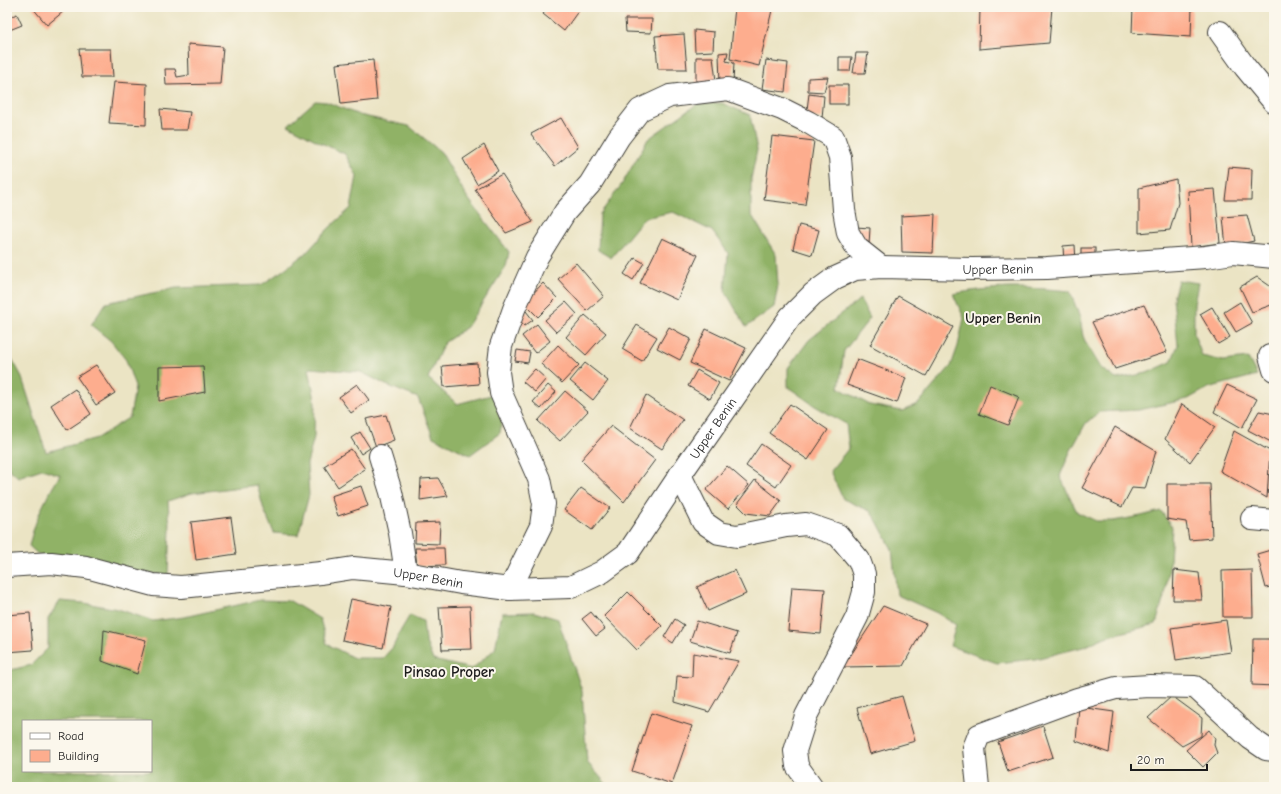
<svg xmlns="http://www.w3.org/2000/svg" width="1281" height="794" viewBox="0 0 1281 794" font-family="'Comic Neue',sans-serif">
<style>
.forest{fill:#90b266;stroke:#566741;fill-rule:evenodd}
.building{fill:#fdad8e}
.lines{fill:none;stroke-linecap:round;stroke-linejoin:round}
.minor-casing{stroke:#3b3a35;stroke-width:24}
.minor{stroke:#fff;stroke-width:22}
.labels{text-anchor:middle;stroke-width:4;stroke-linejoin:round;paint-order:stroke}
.street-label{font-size:13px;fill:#1c1c1c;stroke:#fbf7ec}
.neighbourhood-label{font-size:14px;font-weight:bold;fill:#1c1c1c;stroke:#fbf7ec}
.quarter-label{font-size:15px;font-weight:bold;fill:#1c1c1c;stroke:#fbf7ec}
</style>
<rect width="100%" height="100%" fill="#fbf7ec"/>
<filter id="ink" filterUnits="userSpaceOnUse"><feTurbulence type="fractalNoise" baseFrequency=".025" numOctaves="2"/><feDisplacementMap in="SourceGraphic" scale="8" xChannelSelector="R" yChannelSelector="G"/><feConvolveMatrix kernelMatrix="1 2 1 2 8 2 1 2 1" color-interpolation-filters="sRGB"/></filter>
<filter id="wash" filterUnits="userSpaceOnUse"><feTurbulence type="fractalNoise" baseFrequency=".012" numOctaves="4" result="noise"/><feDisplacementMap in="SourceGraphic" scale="16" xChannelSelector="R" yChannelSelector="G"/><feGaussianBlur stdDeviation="0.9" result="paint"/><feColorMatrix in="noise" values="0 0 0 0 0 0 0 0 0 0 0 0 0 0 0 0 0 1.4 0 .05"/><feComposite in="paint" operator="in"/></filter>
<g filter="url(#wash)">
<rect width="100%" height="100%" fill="#ebe4c4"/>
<g class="forest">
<path d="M315 101 327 102 359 115 409 126 441 152 467 197 509 252 506 266 467 327 444 343 428 378 457 404 491 395 504 409 500 433 470 455 433 437 418 398 386 385 361 372 309 368 315 400 314 437 307 464 309 495 298 535 274 533 264 510 257 485 192 493 168 501 170 529 168 575 148 573 41 557 29 546C36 516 45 500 60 475L42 469 18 477 7 467V350L21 375 46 452 97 438 130 417 135 387 126 360 111 341 91 325 106 303 176 288 261 285 282 271 308 251 328 229 351 208 357 176 345 154 319 142 288 125Z"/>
<path d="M722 103 750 115 757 150 751 179V214L776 255 778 285 774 307 746 327 725 291 728 253 712 231 673 212 644 218 611 258 598 250 600 214 622 184 648 139 697 104Z"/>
<path d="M1178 280 1198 283 1194 305V334L1202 356 1223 361 1248 358 1257 375 1208 388 1188 399 1139 410 1099 412 1086 423 1070 452 1060 476 1077 512 1096 521H1113L1141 516 1161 511 1172 527 1170 562 1166 590 1156 624 1105 637 1083 647 1035 659 997 663 950 646 956 625 937 613 897 595 892 549 878 523 870 511 843 499 830 471 849 448 846 424 815 406 788 387V368L809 340 860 299 870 318 844 351 839 388 870 405 902 411 918 404 951 366 958 346 964 318 953 294C993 286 1030 287 1070 291L1080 318 1083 336 1086 343 1101 368 1116 379 1147 373 1171 362 1178 345 1173 299Z"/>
<path d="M260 600 290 601 320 619 327 644 354 658H383L393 647 401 630 410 615 423 621 425 640 433 660 472 669 495 649 502 613 534 612 558 619 582 691 587 762 609 787H7V671L31 665 48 648V619L60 601 84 603 118 609 153 621 184 617ZM23 721H151V771H23Z"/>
</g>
<g id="blocks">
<g class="building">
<path d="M32 7H61L64 11 47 25Z"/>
<path d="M548 7H581L564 31 543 14Z"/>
<path d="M735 7 772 10 759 66 730 59Z"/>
<path d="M980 7H1052L1049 43 979 49Z"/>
<path d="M1133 7H1192L1191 37 1132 33Z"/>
<path d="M17 14 22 25 7 31V18Z"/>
<path d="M625 19H652L651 33 626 32Z"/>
<path d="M694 30 714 32 713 51 695 52Z"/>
<path d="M684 34 687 69H658L655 36Z"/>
<path d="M188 44 223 47 220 84 166 85 165 69H175L177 77 189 75Z"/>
<path d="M79 49H111L113 77H82Z"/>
<path d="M728 52 726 61 734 63 733 82 720 84 719 53Z"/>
<path d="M856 53H868L865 73H853Z"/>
<path d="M696 57H713L716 81 696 84Z"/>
<path d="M839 57H852L850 71H839Z"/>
<path d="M373 60 377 100 341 104 336 64Z"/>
<path d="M766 60 788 63 785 92 762 89Z"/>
<path d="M828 77 824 92 808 91V78Z"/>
<path d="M114 82 147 84 146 125 109 123Z"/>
<rect x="829" y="85" width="19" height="19"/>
<path d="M809 94 824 96 822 118 806 117Z"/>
<path d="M160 109 190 112 187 130H162Z"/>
<path d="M561 118 578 147 555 166 531 134Z"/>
<path d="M772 136 814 141 805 205 764 200Z"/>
<path d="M484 145 498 171 477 184 463 159Z"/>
<path d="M1229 167 1252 169 1251 200H1225Z"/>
<path d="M502 174 533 222 506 233 475 189Z"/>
<path d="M1176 179 1178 203 1170 230 1139 233V188Z"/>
<path d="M1215 189 1220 243 1191 247 1188 191Z"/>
<path d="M935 214 933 253 902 252 901 216Z"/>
<path d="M1247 215 1254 241 1226 247 1223 217Z"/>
<path d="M799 225 819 230 812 255 793 249Z"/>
<path d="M856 227 870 228 869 245H857Z"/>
<path d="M662 238 698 255 677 300 640 283Z"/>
<path d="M1075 245 1076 263 1064 264 1063 246Z"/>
<rect x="1081" y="248" width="14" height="14"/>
<path d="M635 258 644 263 633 280 624 274Z"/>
<path d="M576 263 604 296 587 311 558 279Z"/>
<path d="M1257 277 1270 286 1274 297V304L1252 312 1240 287Z"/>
<path d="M543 283 557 298 538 317 524 303Z"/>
<path d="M898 296 953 327 926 376 870 345Z"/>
<path d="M566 302 577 314 556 332 545 320Z"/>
<path d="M1240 302 1252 323 1236 332 1224 312Z"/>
<path d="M1144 305 1167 352 1115 369 1092 322Z"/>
<path d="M1212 307 1230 337 1218 344 1200 314Z"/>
<path d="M526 311 533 320 524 326 517 318Z"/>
<path d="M585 315 606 333 586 355 566 337Z"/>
<path d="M537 324 550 341 535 353 522 336Z"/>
<path d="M637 325 657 337 642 361 622 349Z"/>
<path d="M669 327 691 339 680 360 657 348Z"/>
<path d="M706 329 746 348 729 381 690 363Z"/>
<path d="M558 345 579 365 562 383 541 364Z"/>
<path d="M517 350 530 352 528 363 515 361Z"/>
<path d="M857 359 906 378 897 403 847 385Z"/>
<path d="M477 363 479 384 444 387 442 366Z"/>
<path d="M585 363 608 381 593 400 570 381Z"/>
<path d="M96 365 115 393 96 405 77 377Z"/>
<path d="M203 366 205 392 159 401V367Z"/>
<path d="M535 369 546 379 535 392 523 382Z"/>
<path d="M697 370 719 383 710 399 688 386Z"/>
<path d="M357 384 369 400 351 413 339 397Z"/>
<path d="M548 385 556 392 541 409 533 402Z"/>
<path d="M990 385 1019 397 1008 425 979 414Z"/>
<path d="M1227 385 1257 399 1242 428 1214 412Z"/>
<path d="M75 389 91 414 67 430 51 405Z"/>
<path d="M565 391 588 411 560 441 538 421Z"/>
<path d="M646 395 683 420 662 449 630 428Z"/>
<path d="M790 404 828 430 808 460 769 433Z"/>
<path d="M1182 404 1215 427 1190 462 1165 439Z"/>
<path d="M1259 411 1274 414V435L1271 442 1248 430Z"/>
<path d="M386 415 394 440 376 447 366 419Z"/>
<path d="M611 426 655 460 624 502 581 460Z"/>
<path d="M1115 427 1156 451 1145 489 1132 488 1122 507 1082 488Z"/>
<path d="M1234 431 1270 451 1267 498 1220 471Z"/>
<path d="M360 432 370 448 361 454 351 438Z"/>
<path d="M761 444 791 465 776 487 746 466Z"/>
<path d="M351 449 365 469 338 487 324 466Z"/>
<path d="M727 466 749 485 728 509 706 490Z"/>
<path d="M438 478 448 496 420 500 421 479Z"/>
<path d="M755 480 781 501 770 516 746 513 737 504Z"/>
<path d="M1167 484H1210L1212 538 1189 540 1186 522 1167 519Z"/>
<path d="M361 486 368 506 338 516 331 496Z"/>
<path d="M581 488 610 508 592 530 564 510Z"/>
<path d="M231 517 236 554 196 560 191 522Z"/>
<path d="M440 522 439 544 415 543 416 523Z"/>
<path d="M415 548H444L445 565 417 566Z"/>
<path d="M1274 549V586L1266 588 1257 554Z"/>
<path d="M735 570 746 594 708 611 697 587Z"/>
<path d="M1174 570 1199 573 1202 600H1173Z"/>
<path d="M1252 570 1253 617H1223L1222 571Z"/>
<path d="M792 587 825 589 821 634 788 631Z"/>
<path d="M628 592 662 626 637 650 604 616Z"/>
<path d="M351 599 391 607 383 648 342 640Z"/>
<path d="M470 606 472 649 442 650 439 607Z"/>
<path d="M883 606 926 624 903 666 843 667Z"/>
<path d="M591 612 605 629 596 636 582 619Z"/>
<path d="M30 613 33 650 7 652V615Z"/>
<path d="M675 619 684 625 673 643 664 637Z"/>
<path d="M1226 620 1231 652 1176 660 1171 628Z"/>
<path d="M697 621 737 633 730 653 690 641Z"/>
<path d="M104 630 146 640 137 674 102 661Z"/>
<path d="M1253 639H1274V686L1252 685Z"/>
<path d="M693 653 739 661 709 712 675 702 677 676 692 677Z"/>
<path d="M902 696 915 741 870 754 857 708Z"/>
<path d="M1172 696 1202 718 1201 736 1182 746 1148 718Z"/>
<path d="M1079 707 1114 712 1109 753 1076 741Z"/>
<path d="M651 713 692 726 672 784 632 771Z"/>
<path d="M1043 726 1053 757 1008 772 998 742Z"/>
<path d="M1209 730 1215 738 1214 745 1217 753 1203 767 1186 750Z"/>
</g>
</g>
</g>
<g filter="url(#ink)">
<use href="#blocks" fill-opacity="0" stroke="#3b3a35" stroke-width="1"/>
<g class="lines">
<g class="minor-casing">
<g id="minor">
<path d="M1220 32 1245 67 1274 102"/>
<path d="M1270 356 1274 370"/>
<path d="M380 456 391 492 400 533 406 573"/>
<path d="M680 475 703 522 719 533 737 536 786 526 806 524 838 535 859 560 864 574V592L857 617 806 716 795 751 797 766 812 787"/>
<path d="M1252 519 1274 521"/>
<path id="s1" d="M7 566 51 563 86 567 153 585 181 587 321 573 353 568 406 573 461 583 510 589 571 587 602 572 628 553 680 475 790 317 813 294 835 278 855 269 881 267 972 269 1047 268 1206 257 1233 253 1274 257"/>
<path d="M510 589 541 526 544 504 539 479 501 393 498 372 501 346 514 309 537 257 565 212 590 184 619 137 640 110 670 96 728 89 782 109 808 122 833 137 840 157 844 210 848 233 857 248 881 267"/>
<path d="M978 787 974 748 979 735 1077 699 1116 688 1150 686 1195 687 1250 738 1266 749 1274 750"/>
</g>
</g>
<use href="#minor" class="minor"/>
</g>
</g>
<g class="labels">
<g class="street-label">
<text dy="5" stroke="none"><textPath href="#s1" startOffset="1147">Upper Benin</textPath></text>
<text dy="5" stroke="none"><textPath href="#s1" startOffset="787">Upper Benin</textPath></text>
<text dy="5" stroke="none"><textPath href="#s1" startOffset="426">Upper Benin</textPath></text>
</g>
<g class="neighbourhood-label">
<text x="1003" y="323">Upper Benin</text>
</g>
<g class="quarter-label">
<text x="449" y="677">Pinsao Proper</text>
</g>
</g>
<rect width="1281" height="794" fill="none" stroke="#fbf7ec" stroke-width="24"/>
<rect x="22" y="720" width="130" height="52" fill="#fbf7ec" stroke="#a29f99"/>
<rect x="30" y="733" width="20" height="6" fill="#ffffff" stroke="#a29f99"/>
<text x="58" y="740" font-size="12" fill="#1c1c1c">Road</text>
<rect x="30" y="750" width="20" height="12" fill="#fdad8e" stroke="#a29f99"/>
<text x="58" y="760" font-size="12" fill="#1c1c1c">Building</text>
<path d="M1131 764v6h76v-6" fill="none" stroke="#1c1c1c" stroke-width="2"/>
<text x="1137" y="764" font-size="12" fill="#1c1c1c" stroke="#fbf7ec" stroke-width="3" paint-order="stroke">20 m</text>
</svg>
